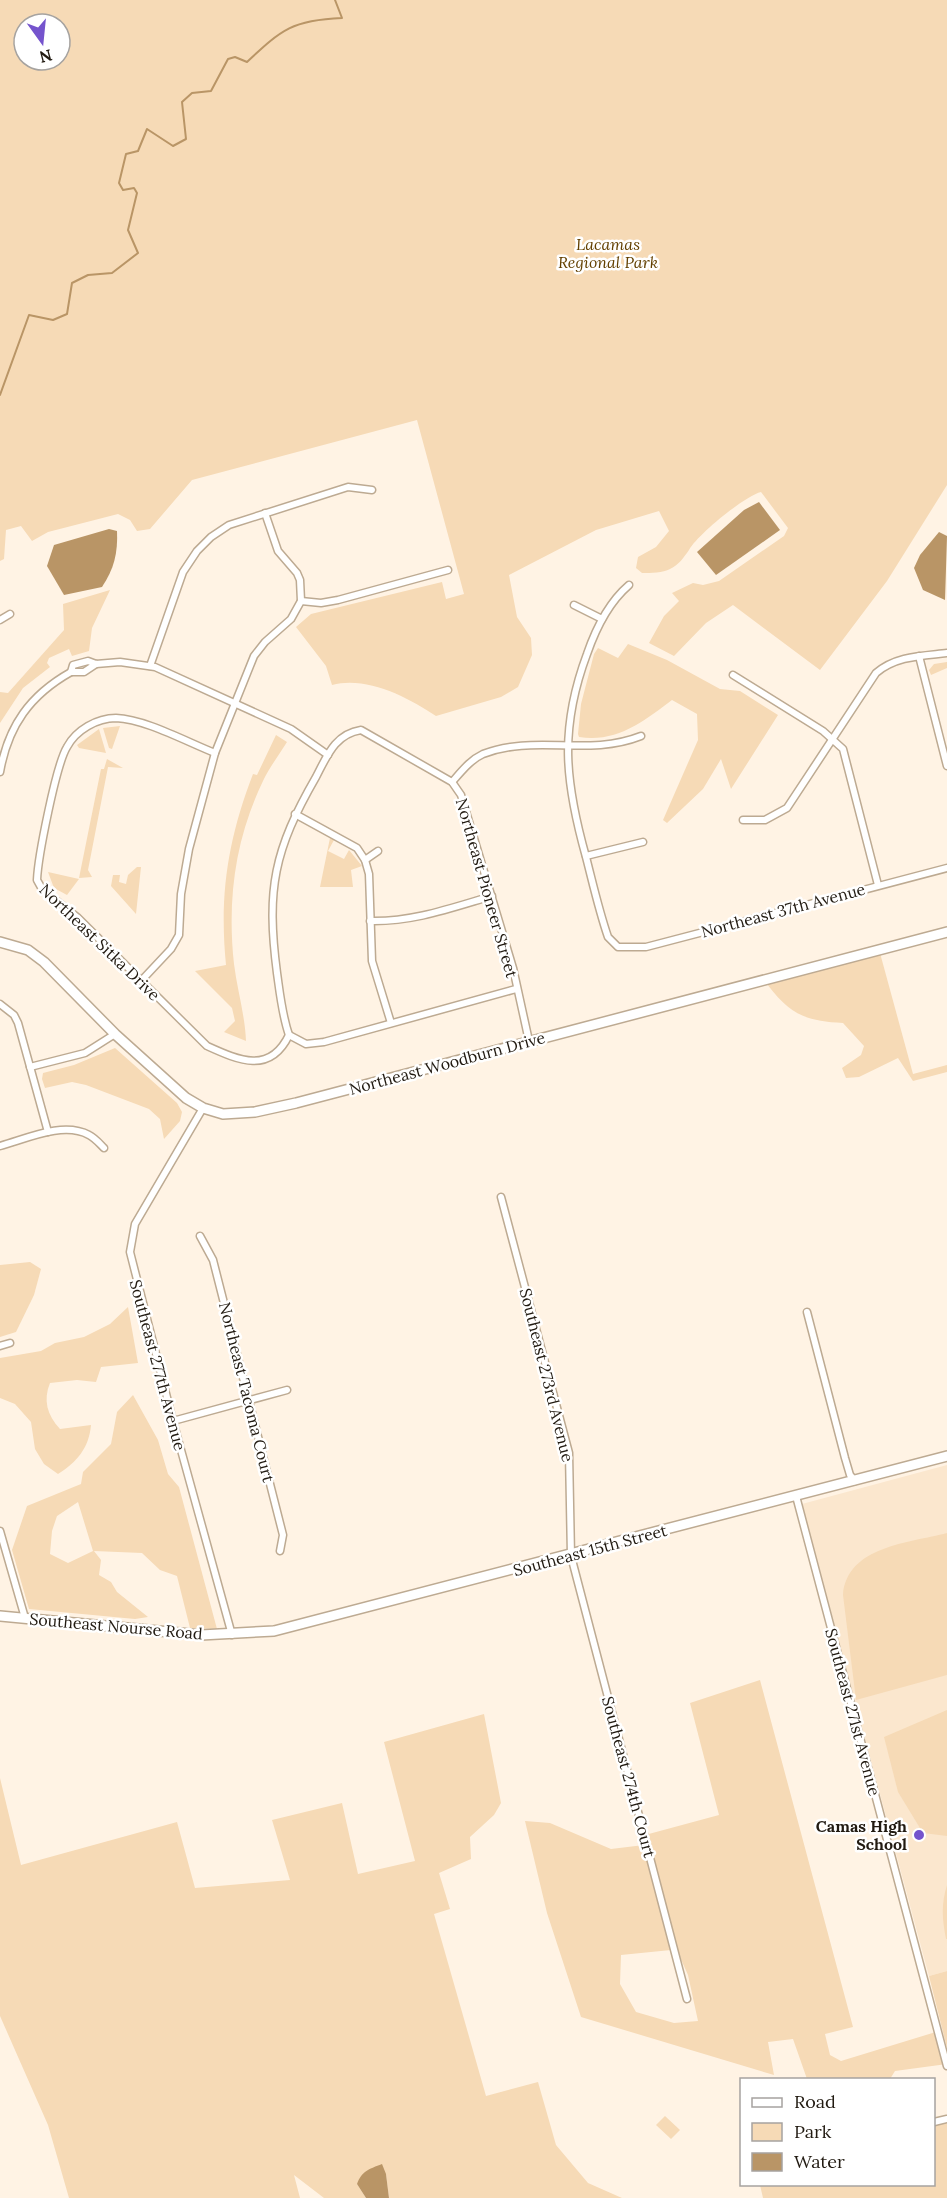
<svg xmlns="http://www.w3.org/2000/svg" width="947" height="2198" viewBox="0 0 947 2198" font-family="Lora,serif">
<style>
.built{fill:#fbe7ce}
.green{fill:#f6dab6;fill-rule:evenodd}
.water{fill:#b99566}
.lines{fill:none;stroke-linecap:round;stroke-linejoin:round}
.stream{stroke:#b99566;stroke-width:2}
.street-casing{stroke:#bdaa92;stroke-width:9}
.secondary-casing{stroke:#bdaa92;stroke-width:12}
.street{stroke:#fff;stroke-width:6}
.secondary{stroke:#fff;stroke-width:9}
.poi-dot{fill:#7554cd;stroke:#fff;stroke-width:2}
.labels{text-anchor:middle;stroke-width:5;stroke-linejoin:round;paint-order:stroke}
.park-label{font-size:16px;font-style:italic;fill:#634000;stroke:#fff}
.street-label{font-size:16px;fill:#211a11;stroke:#fff}
.poi-label{font-size:16px;font-weight:bold;fill:#211a11;stroke:#fff;text-anchor:end}
</style>
<rect width="100%" height="100%" fill="#fff3e4"/>
<path class="built" d="M947 1465V1971L929 1976 802 1504Z"/>
<g class="green">
<path d="M0 0H947V485L887 581 820 670 733 605 706 623 674 656 649 643 664 616 679 601 672 593 693 583 703 585 719 581 784 536 788 528 761 492C745 496 698 534 689 550 684 557 679 565 670 569 663 573 651 573 642 573L636 568 638 557 656 547 669 531 659 511 596 530 509 575 517 617 531 638 532 655 518 687 501 697 436 716C407 697 367 676 332 685L326 666 296 627 311 614 442 582 446 599 464 594 417 420 192 480 150 529 137 531 130 520 118 514 48 532 32 541 21 526 6 530 4 559 0 561ZM24 24H60V60H24Z"/>
<path d="M110 590 92 628 89 651 72 656 69 649 49 658 47 663 50 667 23 688 0 723V692L8 693 64 630 63 604Z"/>
<path d="M628 644 667 660 720 689 740 691 778 715 731 789 721 759 703 789 667 823 663 820 698 740 697 714 672 700C644 721 617 743 579 737L578 734 581 704 594 654 598 648 618 658Z"/>
<path d="M947 662V668L931 675 929 670 934 664Z"/>
<path d="M120 726 112 749 109 748 103 728Z"/>
<path d="M99 729 106 753 79 748 77 745Z"/>
<path d="M276 735 287 742C279 755 269 768 263 781 235 839 227 900 234 964 237 989 245 1015 246 1041L224 1032 235 1021 232 1008 195 971 226 965C219 895 228 839 253 774L257 775Z"/>
<path d="M107 759 123 768 108 767 88 870 92 877 79 878 101 769H104Z"/>
<path d="M330 838 334 840 328 851 344 859 349 850 362 866 351 870 353 887H320Z"/>
<path d="M137 867H141L136 914 111 886 113 875H120L119 882 126 884 128 875Z"/>
<path d="M48 872 79 879 67 895 54 888Z"/>
<path d="M880 953 913 1074 947 1065V1072L913 1081 898 1058 859 1077 846 1078 842 1068 861 1055 864 1046 843 1023C804 1021 790 1014 767 984Z"/>
<path d="M115 1048 177 1103 182 1112 180 1121 164 1139 160 1119 149 1109 86 1085 72 1082 45 1088 42 1079 43 1073 74 1065Z"/>
<path d="M30 1262 41 1269 34 1295 16 1332 0 1337V1265Z"/>
<path d="M128 1307 138 1363 101 1367 96 1382 77 1380 50 1383C43 1400 47 1415 60 1429L91 1425C89 1448 77 1462 58 1474L44 1464 35 1449 31 1422 15 1404 0 1398V1358L41 1351 55 1343 84 1337 110 1324Z"/>
<path d="M133 1395 158 1440 168 1474 179 1487 217 1629 190 1628 177 1576 160 1570 142 1553 94 1551 101 1560 99 1575 111 1582 117 1592 148 1617 135 1619 29 1609 12 1550 27 1506 81 1484 83 1472 111 1444 117 1412ZM78 1502 93 1551 68 1563 50 1554 52 1531 57 1516Z"/>
<path d="M947 1533V1675L856 1700 843 1595C847 1546 909 1543 947 1533Z"/>
<path d="M760 1680 853 2027 825 2034 830 2055 841 2061 939 2031 947 2064 895 2071 890 2079H807L793 2039 768 2042 774 2075 581 2017 547 1913 525 1821 550 1823 611 1849 644 1845 671 1950 621 1955 620 1984 636 2012 674 2023 698 2021 688 1975 676 1948 645 1835 719 1815 690 1703Z"/>
<path d="M947 1710V1836L923 1833 898 1792 884 1737Z"/>
<path d="M484 1714 501 1803 494 1815 470 1837 471 1859 439 1873 450 1909 434 1914 486 2096 538 2082 556 2145 588 2183 622 2198H389L386 2174 357 2184 366 2198H324L294 2175 300 2198H69L48 2125 0 2016V1778L21 1865 177 1822 195 1888 290 1880 272 1820 342 1803 358 1874 415 1861 384 1742Z"/>
<path d="M947 1885V1939H946C942 1919 941 1904 947 1885Z"/>
<path d="M947 1971V2048L929 1976Z"/>
<path d="M665 2116 680 2130 671 2139 656 2125Z"/>
<path d="M947 2121V2198H763L760 2185 934 2184V2125Z"/>
</g>
<g class="water">
<path d="M759 502 780 530 716 575 697 552 744 510Z"/>
<path d="M109 529 117 531C118 553 114 569 102 587L64 595 47 566 54 545Z"/>
<path d="M939 532 947 536 945 600 923 590 914 568 920 555Z"/>
<path d="M382 2164 386 2174 389 2198H366L357 2184C362 2171 369 2169 382 2164Z"/>
</g>
<g class="lines">
<path class="stream" d="M0 395 29 315 53 320 67 314 72 283 88 275 112 273 138 253 128 230 137 193 134 188 123 190 119 183 126 154 138 151 147 129 173 146 186 139 182 102 192 93 211 91 228 59 235 57 247 62C282 29 293 20 342 18L335 0"/>
<g class="street-casing">
<g id="street">
<path d="M629 585C608 603 596 628 587 654 559 729 565 782 586 857 593 884 599 911 608 937L618 947H646L947 868"/>
<path d="M301 601 321 603 338 600 448 570"/>
<path d="M574 605 602 619"/>
<path d="M0 620 10 614"/>
<path d="M919 656 947 766"/>
<path d="M150 666 183 572 197 551 211 537 229 525 348 487 372 490"/>
<path d="M71 672H84L96 664"/>
<path d="M733 675 823 731 843 749 878 885"/>
<path d="M215 753C187 742 145 719 116 718 97 718 76 730 67 747 56 765 38 857 37 880L42 889 77 917 207 1046C238 1060 270 1075 289 1035"/>
<path d="M0 772C8 726 30 695 71 672L73 665 88 661 96 664 120 662 155 667 291 729 328 755"/>
<path d="M452 782C461 772 470 760 483 754 534 734 588 757 641 736"/>
<path d="M295 814 357 848 365 860 369 874 372 961 391 1023"/>
<path d="M743 820H765L787 808 876 673C896 656 921 656 947 653"/>
<path d="M586 856 643 842"/>
<path d="M365 860 378 851"/>
<path d="M370 921C413 922 451 908 492 896"/>
<path d="M141 981 171 949 179 935 181 894 189 849 215 753 254 656 265 642 291 619 301 601 300 580 297 573 278 551 265 513"/>
<path d="M0 1004 14 1015 18 1023 48 1132"/>
<path d="M289 1035C282 1015 280 994 277 973 266 889 274 850 316 777 327 756 335 734 361 730L452 782 461 795 513 968 529 1041"/>
<path d="M289 1035 306 1044 324 1042 516 989"/>
<path d="M30 1067 85 1053 115 1034"/>
<path d="M203 1108 135 1224 130 1252 173 1421 232 1635"/>
<path d="M0 1146C26 1139 63 1121 89 1135 95 1138 100 1144 104 1148"/>
<path d="M501 1197 569 1453 571 1556 687 1999"/>
<path d="M200 1236 213 1260 283 1535 280 1551"/>
<path d="M807 1312 845 1458 850 1475 855 1481"/>
<path d="M0 1346 10 1343"/>
<path d="M173 1421 287 1390"/>
<path d="M796 1496 947 2066"/>
<path d="M0 1531 25 1618"/>
<path d="M934 2122 947 2119"/>
</g>
</g>
<g class="secondary-casing">
<g id="secondary">
<path d="M0 942 28 950 44 962 115 1034 186 1098 203 1108 223 1114 255 1112 296 1103 947 932"/>
<path d="M0 1616 201 1635 274 1631 947 1456"/>
</g>
</g>
<use href="#street" class="street"/>
<use href="#secondary" class="secondary"/>
</g>
<circle class="poi-dot" cx="919" cy="1835" r="6"/>
<g class="labels">
<g class="park-label">
<text x="608" y="250">Lacamas<tspan x="608" dy="18">Regional Park</tspan></text>
</g>
<g class="street-label">
<text transform="translate(487 888) rotate(74)" y="6">Northeast Pioneer Street</text>
<text transform="translate(783 910) rotate(-15)" y="6">Northeast 37th Avenue</text>
<text transform="translate(100 942) rotate(44)" y="6">Northeast Sitka Drive</text>
<text transform="translate(447 1063) rotate(-15)" y="6">Northeast Woodburn Drive</text>
<text transform="translate(158 1365) rotate(75)" y="6">Southeast 277th Avenue</text>
<text transform="translate(547 1375) rotate(76)" y="6">Southeast 273rd Avenue</text>
<text transform="translate(247 1392) rotate(76)" y="6">Northeast Tacoma Court</text>
<text transform="translate(590 1550) rotate(-15)" y="6">Southeast 15th Street</text>
<text transform="translate(116 1626) rotate(5)" y="6">Southeast Nourse Road</text>
<text transform="translate(853 1712) rotate(75)" y="6">Southeast 271st Avenue</text>
<text transform="translate(629 1777) rotate(75)" y="6">Southeast 274th Court</text>
</g>
<g class="poi-label">
<text x="907" y="1832">Camas High<tspan x="907" dy="18">School</tspan></text>
</g>
</g>
<rect x="740" y="2078" width="195" height="108" fill="#ffffff" stroke="#a6a3a0" stroke-width="1.5"/>
<rect x="752" y="2098" width="30" height="9" fill="#ffffff" stroke="#a6a3a0" stroke-width="1.5"/>
<text x="794" y="2108" font-size="18" fill="#211a11">Road</text>
<rect x="752" y="2123" width="30" height="18" fill="#f6dab6" stroke="#a6a3a0" stroke-width="1.5"/>
<text x="794" y="2138" font-size="18" fill="#211a11">Park</text>
<rect x="752" y="2153" width="30" height="18" fill="#b99566" stroke="#a6a3a0" stroke-width="1.5"/>
<text x="794" y="2168" font-size="18" fill="#211a11">Water</text>
<g transform="translate(42 42) rotate(165)"><circle r="28" fill="#ffffff" stroke="#a6a3a0" stroke-width="1.5"/>
<path d="M0-4.5L10 22L0 15L-10 22Z" fill="#7554cd"/>
<text y="-9" font-size="16" font-weight="bold" text-anchor="middle" fill="#211a11">N</text>
</g>
</svg>
